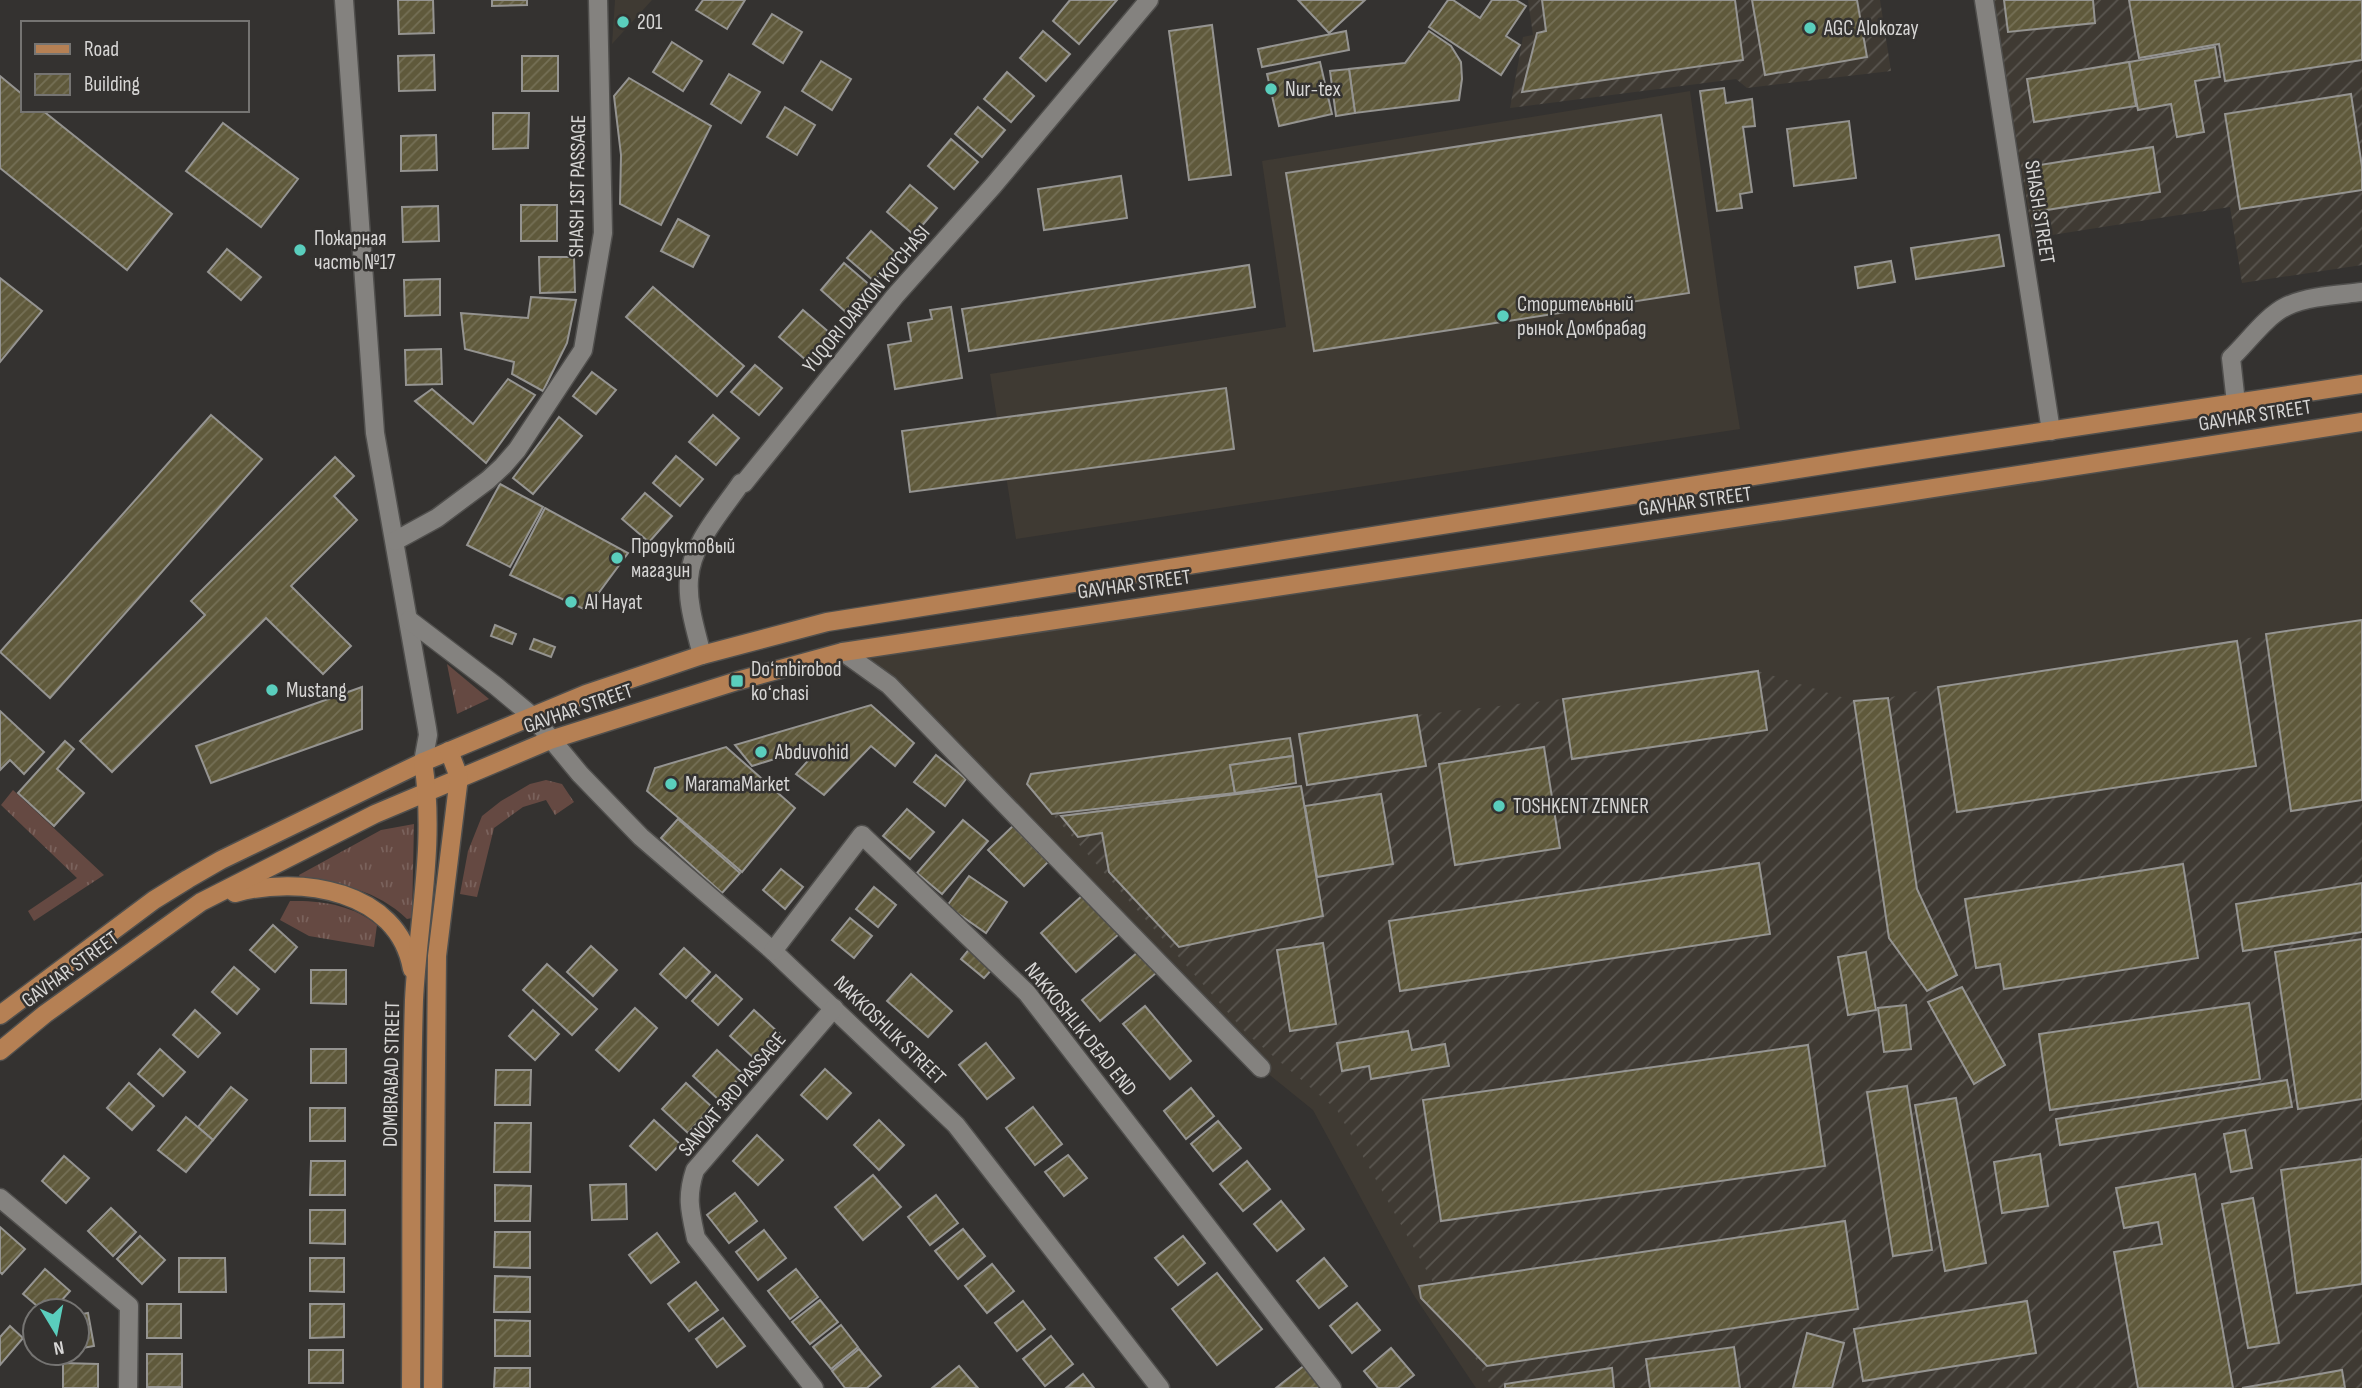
<svg xmlns="http://www.w3.org/2000/svg" width="2362" height="1388" viewBox="0 0 2362 1388" font-family="'Sofia Sans Condensed',sans-serif">
<style>
.built{fill:#3f3a33}
.industrial{fill:url(#industrial-furrows)}
.grass{fill:url(#grass-tufts)}
.building{fill:url(#building-hatch);stroke:#959491;stroke-width:2}
.lines{fill:none;stroke-linecap:round;stroke-linejoin:round}
.minor-casing{stroke:#504f4d;stroke-width:21}
.major-casing{stroke:#504f4d;stroke-width:21}
.minor{stroke:#84827f;stroke-width:18}
.major{stroke:#b58054;stroke-width:18}
.poi-dot{fill:#5acebd;stroke:#343230;stroke-width:2.5}
.labels{text-anchor:middle;stroke-width:5;stroke-linejoin:round;paint-order:stroke}
.poi-label{font-size:21px;fill:#d7d6d5;stroke:#343230;text-anchor:start}
.street-label{font-size:21px;fill:#d7d6d5;stroke:#343230}
</style>
<defs>
<pattern id="industrial-furrows" width="10" height="10" patternUnits="userSpaceOnUse" patternTransform="scale(1.75)"><rect width="10" height="10" fill="#3f3a33"/><path d="M-1 1l2-2M0 10L10 0M9 11l2-2" fill="none" stroke="#5a5650"/></pattern>
<pattern id="grass-tufts" width="24" height="20" patternUnits="userSpaceOnUse" patternTransform="scale(1.75)"><rect width="24" height="20" fill="#654942"/><path d="M3 7l-1-3M5 7V3M7 7l1-3M15 17l-1-3M17 17v-4M19 17l1-3" fill="none" stroke="#7a625c"/></pattern>
<pattern id="building-hatch" width="6" height="6" patternUnits="userSpaceOnUse" patternTransform="scale(1.75)"><rect width="6" height="6" fill="#5f593b"/><path d="M-1 1l2-2M0 6l6-6M5 7l2-2" fill="none" stroke="#757056"/></pattern>
</defs>
<rect width="100%" height="100%" fill="#343230"/>
<g class="built">
<path d="M615 0H652L612 44Z"/>
<path d="M1690 91 1720 306 1740 429 1016 539 990 374 1286 327 1262 161Z"/>
<path d="M2362 422V1388H1476L1413 1294 1313 1110 1261 1068 843 652Z"/>
</g>
<g class="industrial">
<path d="M1528 0H1880L1891 71 1747 88 1736 79 1510 108 1523 37 1533 35Z"/>
<path d="M1993 0H2362V265L2242 283 2230 207 2033 238Z"/>
<path d="M2362 620V1388H1492L1337 1110 1247 1034 1052 814 1307 785 1299 734 1417 715 1563 699 1758 671 1854 701 1887 698 1938 687Z"/>
</g>
<g class="grass">
<path d="M447 664 489 699 457 714Z"/>
<path d="M546 780 562 784 574 802 555 815 546 800 523 807 494 828 477 897 460 894 468 851 482 816 501 801 530 784Z"/>
<path d="M13 790 104 875 34 921 28 911 77 878 1 805Z"/>
<path d="M414 824 412 918 407 919C377 890 340 883 300 878L299 875 381 830Z"/>
<path d="M290 901C321 900 353 905 377 925L374 947 309 936 280 920Z"/>
</g>
<g class="building">
<path d="M398 0H433L434 33 399 34Z"/>
<path d="M492 0H527V5L492 6Z"/>
<path d="M703 0H745L727 29 696 10Z"/>
<path d="M1070 0H1117L1079 44 1053 21Z"/>
<path d="M1298 0H1365L1329 33Z"/>
<path d="M1448 0H1453L1480 18 1492 0H1516L1526 6 1506 36 1520 45 1501 75 1429 27Z"/>
<path d="M1542 0H1735L1743 60 1522 92 1537 33 1546 31Z"/>
<path d="M1752 0H1857L1867 57 1765 75Z"/>
<path d="M2004 0H2093L2095 23 2008 32Z"/>
<path d="M2129 0H2362V60L2225 81 2219 44 2139 58Z"/>
<path d="M772 14 802 32 783 63 753 44Z"/>
<path d="M1212 25 1231 175 1189 180 1169 31Z"/>
<path d="M1043 31 1070 54 1046 81 1020 58Z"/>
<path d="M1346 31 1349 50 1262 67 1258 49Z"/>
<path d="M1429 31 1451 46 1461 62 1462 79 1459 100 1355 113 1349 69 1405 63Z"/>
<path d="M672 42 702 61 683 91 653 72Z"/>
<path d="M2215 47 2220 77 2195 81 2204 132 2177 137 2171 104 2138 110 2129 62Z"/>
<path d="M434 55 435 90 399 91 398 56Z"/>
<rect x="522" y="56" width="36" height="35"/>
<path d="M821 61 851 79 832 110 802 91Z"/>
<path d="M1320 62 1332 114 1279 126 1267 74Z"/>
<path d="M2129 62 2136 106 2034 122 2027 79Z"/>
<path d="M1349 69 1355 113 1336 116 1330 71Z"/>
<path d="M1007 72 1034 96 1011 122 984 99Z"/>
<path d="M729 74 760 92 741 123 711 104Z"/>
<path d="M0 76 23 95V110H42L172 214 127 270 0 168Z"/>
<path d="M629 78 711 126 661 225 620 204 621 155 614 96Z"/>
<path d="M1724 88 1726 103 1752 99 1755 126 1743 127 1752 192 1740 194 1742 208 1717 211 1700 91Z"/>
<path d="M2351 94 2362 167V190L2240 209 2225 114Z"/>
<path d="M785 107 815 125 797 155 767 137Z"/>
<path d="M978 107 1005 130 982 157 955 134Z"/>
<path d="M493 113H529L528 148 493 149Z"/>
<path d="M1661 115 1689 293 1314 351 1286 173Z"/>
<path d="M1849 121 1856 178 1794 186 1787 129Z"/>
<path d="M223 123 298 179 261 227 186 171Z"/>
<path d="M436 135 437 170 401 171V136Z"/>
<path d="M951 139 978 162 954 189 928 166Z"/>
<path d="M2153 147 2160 192 2034 212 2027 167Z"/>
<path d="M1121 176 1127 218 1044 230 1038 189Z"/>
<path d="M910 185 937 208 914 235 887 212Z"/>
<rect x="521" y="205" width="36" height="36"/>
<path d="M438 206 439 241 403 242 402 207Z"/>
<path d="M678 219 709 236 693 267 661 251Z"/>
<path d="M871 231 897 254 874 281 847 258Z"/>
<path d="M1999 235 2004 266 1916 279 1911 248Z"/>
<path d="M227 249 261 277 241 300 208 272Z"/>
<path d="M539 257H574L575 292 540 293Z"/>
<path d="M1891 261 1895 282 1858 288 1855 267Z"/>
<path d="M844 263 871 286 847 313 821 290Z"/>
<path d="M1249 265 1255 307 969 351 962 309Z"/>
<path d="M0 278 42 311 0 362Z"/>
<path d="M440 279V315L405 316 404 280Z"/>
<path d="M653 287 744 366 717 396 626 317Z"/>
<path d="M531 297 576 300 567 343 543 391 512 374 514 362 465 349 461 313 528 318Z"/>
<path d="M951 307 962 378 895 389 888 345 911 341 908 323 932 319 930 310Z"/>
<path d="M803 310 830 333 806 360 779 337Z"/>
<path d="M441 349 442 384 406 385 405 350Z"/>
<path d="M755 365 782 388 759 415 731 392Z"/>
<path d="M592 372 616 390 596 414 573 396Z"/>
<path d="M508 379 535 395 486 463 415 401 432 389 473 424Z"/>
<path d="M1226 388 1234 449 910 492 902 431Z"/>
<path d="M211 415 262 459 50 698 0 652Z"/>
<path d="M713 415 739 438 716 465 689 442Z"/>
<path d="M559 417 582 436 533 494 513 478Z"/>
<path d="M676 456 703 479 680 506 653 483Z"/>
<path d="M335 457 354 476 334 496 357 520 291 586 351 646 323 674 266 618 112 772 80 741 205 615 191 601Z"/>
<path d="M500 484 543 507 510 567 467 545Z"/>
<path d="M645 493 672 516 649 542 622 519Z"/>
<path d="M545 508 628 553 586 610 510 575Z"/>
<path d="M2362 620V800L2291 811 2266 634Z"/>
<path d="M495 625 516 634 512 644 491 636Z"/>
<path d="M534 639 555 647 551 657 530 649Z"/>
<path d="M2237 641 2256 766 1957 812 1938 687Z"/>
<path d="M1758 671 1767 730 1572 759 1563 699Z"/>
<path d="M362 687V729L211 783 196 746Z"/>
<path d="M1888 698 1917 889 1957 975 1927 991 1889 938 1854 701Z"/>
<path d="M871 705 914 743 895 766 871 746 824 795 796 774 814 754 810 748 752 766 735 745Z"/>
<path d="M0 711 44 752 24 774 10 760 0 770Z"/>
<path d="M1417 715 1426 766 1307 785 1299 734Z"/>
<path d="M1290 738 1293 756 1230 765 1235 793 1052 814 1027 784 1031 774Z"/>
<path d="M65 741 74 749 57 769 84 793 54 826 18 793Z"/>
<path d="M726 747 795 808 742 872 647 791 655 768Z"/>
<path d="M1544 747 1560 848 1455 865 1439 764Z"/>
<path d="M936 755 966 779 945 806 914 782Z"/>
<path d="M1293 756 1296 783 1235 793 1230 765Z"/>
<path d="M1301 786 1323 916 1179 947 1109 872 1102 833 1078 837 1061 816Z"/>
<path d="M1381 794 1393 864 1317 877 1305 806Z"/>
<path d="M907 809 934 832 910 859 883 836Z"/>
<path d="M678 819 740 873 722 893 661 838Z"/>
<path d="M963 820 988 841 942 894 917 873Z"/>
<path d="M1013 826 1048 862 1024 886 988 850Z"/>
<path d="M1759 863 1770 934 1400 991 1389 921Z"/>
<path d="M2183 864 2198 958 2004 989 2000 964 1976 968 1965 899Z"/>
<path d="M781 869 803 887 785 909 763 890Z"/>
<path d="M969 876 1007 902 986 933 947 906Z"/>
<path d="M2362 883V932L2243 951 2236 904Z"/>
<path d="M874 887 896 905 878 927 856 909Z"/>
<path d="M1083 895 1119 934 1076 972 1041 933Z"/>
<path d="M850 918 872 936 854 958 832 940Z"/>
<path d="M273 925 297 947 275 972 250 950Z"/>
<path d="M2362 939V1099L2298 1109 2275 952Z"/>
<path d="M1323 943 1336 1024 1290 1031 1277 950Z"/>
<path d="M591 946 617 970 593 996 567 972Z"/>
<path d="M971 947 994 967 984 978 961 959Z"/>
<path d="M684 948 710 972 686 998 660 974Z"/>
<path d="M1138 952 1156 973 1100 1021 1082 1000Z"/>
<path d="M1866 952 1876 1010 1848 1015 1838 957Z"/>
<path d="M547 964 597 1009 572 1035 523 990Z"/>
<path d="M234 967 259 989 237 1014 212 992Z"/>
<path d="M311 970H346V1004L311 1003Z"/>
<path d="M911 974 952 1011 928 1037 887 1001Z"/>
<path d="M716 975 742 999 718 1025 692 1001Z"/>
<path d="M1962 987 2005 1065 1974 1084 1928 1002Z"/>
<path d="M2249 1003 2260 1079 2050 1110 2039 1034Z"/>
<path d="M1906 1005 1911 1049 1884 1052 1878 1008Z"/>
<path d="M1145 1006 1191 1061 1170 1079 1123 1024Z"/>
<path d="M635 1008 657 1028 619 1071 596 1050Z"/>
<path d="M195 1010 220 1033 198 1057 173 1035Z"/>
<path d="M533 1010 559 1034 535 1060 509 1036Z"/>
<path d="M754 1010 780 1034 756 1060 730 1036Z"/>
<path d="M1408 1031 1412 1050 1445 1044 1449 1066 1371 1079 1369 1066 1342 1071 1337 1043Z"/>
<path d="M986 1043 1014 1078 987 1099 959 1065Z"/>
<path d="M1808 1045 1825 1166 1441 1221 1423 1100Z"/>
<path d="M160 1049 185 1072 163 1096 138 1074Z"/>
<rect x="311" y="1049" width="35" height="34"/>
<path d="M717 1050 743 1074 719 1100 693 1076Z"/>
<path d="M825 1069 851 1093 827 1119 801 1095Z"/>
<path d="M496 1070H531L530 1105H495Z"/>
<path d="M2287 1080 2292 1107 2060 1145 2056 1119Z"/>
<path d="M129 1083 154 1106 132 1130 107 1108Z"/>
<path d="M686 1083 712 1107 688 1133 662 1109Z"/>
<path d="M1907 1086 1932 1250 1893 1256 1867 1092Z"/>
<path d="M231 1087 247 1100 213 1140 198 1127Z"/>
<path d="M1191 1088 1214 1116 1186 1139 1164 1111Z"/>
<path d="M1956 1098 1986 1263 1945 1271 1915 1105Z"/>
<path d="M1033 1107 1062 1144 1035 1165 1006 1128Z"/>
<rect x="310" y="1108" width="35" height="33"/>
<path d="M186 1117 213 1140 186 1172 158 1150Z"/>
<path d="M654 1120 680 1144 656 1170 630 1146Z"/>
<path d="M879 1120 904 1145 879 1170 854 1145Z"/>
<path d="M1218 1121 1241 1148 1213 1171 1191 1144Z"/>
<path d="M495 1123H531L530 1172H494Z"/>
<path d="M2245 1130 2252 1168 2231 1172 2224 1134Z"/>
<path d="M757 1135 783 1160 758 1185 733 1161Z"/>
<path d="M2040 1154 2048 1206 2002 1213 1994 1162Z"/>
<path d="M1068 1155 1087 1178 1064 1196 1045 1172Z"/>
<path d="M64 1156 89 1178 66 1203 42 1181Z"/>
<path d="M2362 1159V1284L2297 1293 2281 1170Z"/>
<path d="M311 1161H345V1195H310Z"/>
<path d="M1247 1161 1270 1189 1243 1211 1220 1184Z"/>
<path d="M2195 1174 2233 1388H2138L2114 1252 2162 1244 2158 1222 2124 1228 2116 1188Z"/>
<path d="M873 1175 901 1207 863 1240 835 1207Z"/>
<path d="M626 1184 627 1219 592 1220 590 1185Z"/>
<path d="M495 1185 531 1186 530 1221H495Z"/>
<path d="M735 1193 757 1221 729 1243 707 1215Z"/>
<path d="M936 1195 958 1223 930 1245 908 1217Z"/>
<path d="M2253 1198 2279 1343 2248 1348 2222 1204Z"/>
<path d="M1281 1201 1304 1229 1277 1251 1254 1224Z"/>
<path d="M111 1208 136 1232 113 1256 88 1231Z"/>
<path d="M310 1210H345V1244L310 1243Z"/>
<path d="M1845 1221 1858 1309 1487 1366 1421 1298 1419 1286Z"/>
<path d="M0 1227 25 1249 2 1274 0 1272Z"/>
<path d="M963 1229 985 1256 958 1279 935 1251Z"/>
<path d="M764 1230 786 1258 758 1280 736 1252Z"/>
<path d="M495 1232H530V1268L494 1267Z"/>
<path d="M657 1233 679 1262 651 1283 629 1255Z"/>
<path d="M140 1236 165 1260 142 1284 117 1259Z"/>
<path d="M1183 1236 1205 1263 1178 1285 1155 1258Z"/>
<path d="M179 1258H225L226 1292H179Z"/>
<path d="M310 1258H344V1292L310 1291Z"/>
<path d="M1324 1258 1347 1286 1319 1308 1297 1281Z"/>
<path d="M992 1264 1014 1291 987 1313 965 1286Z"/>
<path d="M45 1269 70 1291 52 1311H43L23 1294Z"/>
<path d="M796 1269 818 1297 790 1319 768 1291Z"/>
<path d="M1217 1273 1262 1329 1217 1365 1172 1309Z"/>
<path d="M495 1276 530 1277V1312H494Z"/>
<path d="M696 1282 718 1310 689 1331 668 1304Z"/>
<path d="M820 1300 838 1322 810 1344 792 1322Z"/>
<path d="M1023 1301 1045 1329 1017 1351 995 1323Z"/>
<path d="M2027 1301 2036 1353 1863 1381 1854 1329Z"/>
<path d="M1357 1303 1380 1330 1352 1353 1330 1326Z"/>
<rect x="147" y="1304" width="34" height="34"/>
<path d="M310 1304H344V1337L310 1338Z"/>
<path d="M88 1313 94 1346 77 1349V1315Z"/>
<path d="M723 1318 745 1346 717 1367 696 1339Z"/>
<path d="M495 1320 530 1321V1356H495Z"/>
<path d="M841 1325 858 1347 831 1369 813 1347Z"/>
<path d="M10 1326 23 1338 0 1365V1337Z"/>
<path d="M1807 1333 1844 1343 1832 1388H1793Z"/>
<path d="M1051 1336 1073 1364 1045 1386 1023 1359Z"/>
<path d="M1734 1347 1740 1388H1650L1646 1359Z"/>
<path d="M1391 1348 1414 1375 1398 1388H1378L1364 1371Z"/>
<path d="M859 1349 881 1376 867 1388H845L832 1371Z"/>
<rect x="309" y="1350" width="34" height="33"/>
<rect x="147" y="1354" width="35" height="33"/>
<path d="M63 1363 98 1364V1388H63Z"/>
<path d="M1305 1365 1324 1388H1276Z"/>
<path d="M959 1366 978 1388H932Z"/>
<path d="M495 1368H530V1388H494Z"/>
<path d="M1612 1368 1614 1388H1505V1384Z"/>
<path d="M2342 1370 2345 1388H2242Z"/>
<path d="M1083 1374 1094 1388H1066Z"/>
</g>
<g class="lines">
<g class="minor-casing">
<g id="minor">
<path d="M344 0 375 433 427 728 428 735 423 762"/>
<path d="M1984 0 2051 431"/>
<path d="M2236 403 2231 358C2248 342 2266 316 2287 306 2309 296 2338 295 2362 292"/>
<path d="M395 541 437 518 488 480 503 466 517 450 583 350 603 233 598 0"/>
<path d="M409 620 496 686 532 716 580 774 641 837 773 951 956 1125 1160 1388"/>
<path d="M843 652 889 685 1261 1068"/>
<path d="M702 655C696 631 687 604 689 579 691 544 722 511 741 483H744L895 296 993 186 1149 0"/>
<path d="M773 951 862 835 1027 993 1332 1388"/>
<path d="M0 1198 129 1306 128 1388"/>
<path d="M814 1388 696 1238C690 1211 686 1197 695 1170L834 1008"/>
</g>
</g>
<g class="major-casing">
<g id="major">
<path d="M235 893C300 875 398 890 412 969"/>
<path d="M0 1015 154 900 188 879 221 860 423 762 586 694 702 655 827 622 1868 458 2362 384"/>
<path d="M0 1051 45 1014 201 902 375 814 550 740 737 681 843 652 1875 497 2362 422"/>
<path d="M411 1388C412 1259 410 1129 414 1000 418 920 436 842 423 762"/>
<path d="M433 1388 437 956 459 777 449 751"/>
</g>
</g>
<use href="#minor" class="minor"/>
<use href="#major" class="major"/>
</g>
<g class="poi-dot">
<circle cx="623" cy="22" r="7"/>
<circle cx="1810" cy="28" r="7"/>
<circle cx="1271" cy="89" r="7"/>
<circle cx="300" cy="250" r="7"/>
<circle cx="1503" cy="316" r="7"/>
<circle cx="617" cy="558" r="7"/>
<circle cx="571" cy="602" r="7"/>
<rect x="730" y="674" width="14" height="14" rx="3.5"/>
<circle cx="272" cy="690" r="7"/>
<circle cx="761" cy="752" r="7"/>
<circle cx="671" cy="784" r="7"/>
<circle cx="1499" cy="806" r="7"/>
</g>
<g class="labels">
<g class="poi-label">
<text x="637" y="29">201</text>
<text x="1824" y="35">AGC Alokozay</text>
<text x="1285" y="96">Nur-tex</text>
<text x="314" y="245">Пожарная<tspan x="314" dy="24">часть №17</tspan></text>
<text x="1517" y="311">Сторительный<tspan x="1517" dy="24">рынок Домбрабад</tspan></text>
<text x="631" y="553">Продуктовый<tspan x="631" dy="24">магазин</tspan></text>
<text x="585" y="609">Al Hayat</text>
<text x="751" y="676">Doʻmbirobod<tspan x="751" dy="24">koʻchasi</tspan></text>
<text x="286" y="697">Mustang</text>
<text x="775" y="759">Abduvohid</text>
<text x="685" y="791">MaramaMarket</text>
<text x="1513" y="813">TOSHKENT ZENNER</text>
</g>
<g class="street-label">
<text transform="translate(577 186) rotate(-89)" y="7">SHАSH 1ST PASSAGE</text>
<text transform="translate(2040 212) rotate(81)" y="7">SHASH STREET</text>
<text transform="translate(866 299) rotate(-50)" y="7">YUQORI DARXON KO'CHASI</text>
<text transform="translate(2255 415) rotate(-9)" y="7">GAVHAR STREET</text>
<text transform="translate(1695 501) rotate(-8)" y="7">GAVHAR STREET</text>
<text transform="translate(1134 584) rotate(-8)" y="7">GAVHAR STREET</text>
<text transform="translate(578 708) rotate(-19)" y="7">GAVHAR STREET</text>
<text transform="translate(70 969) rotate(-36)" y="7">GAVHAR STREET</text>
<text transform="translate(1081 1029) rotate(51)" y="7">NAKKOSHLIK DEAD END</text>
<text transform="translate(890 1030) rotate(44)" y="7">NAKKOSHLIK STREET</text>
<text transform="translate(391 1074) rotate(-89)" y="7">DOMBRABAD STREET</text>
<text transform="translate(732 1094) rotate(-50)" y="7">SANOAT 3RD PASSAGE</text>
</g>
</g>
<rect x="21" y="21" width="228" height="91" fill="#343230" stroke="#757472" stroke-width="2"/>
<rect x="35" y="44" width="35" height="10" fill="#b58054" stroke="#757472" stroke-width="2"/>
<text x="84" y="56" font-size="21" fill="#d7d6d5">Road</text>
<rect x="35" y="74" width="35" height="21" fill="url(#building-hatch)" stroke="#757472" stroke-width="2"/>
<text x="84" y="91" font-size="21" fill="#d7d6d5">Building</text>
<g transform="translate(56 1332) rotate(170)"><circle r="33" fill="#343230" stroke="#757472" stroke-width="2"/>
<path d="M0-5L12 26L0 18L-12 26Z" fill="#5acebd"/>
<text y="-10" font-size="19" font-weight="bold" text-anchor="middle" fill="#d7d6d5">N</text>
</g>
</svg>
